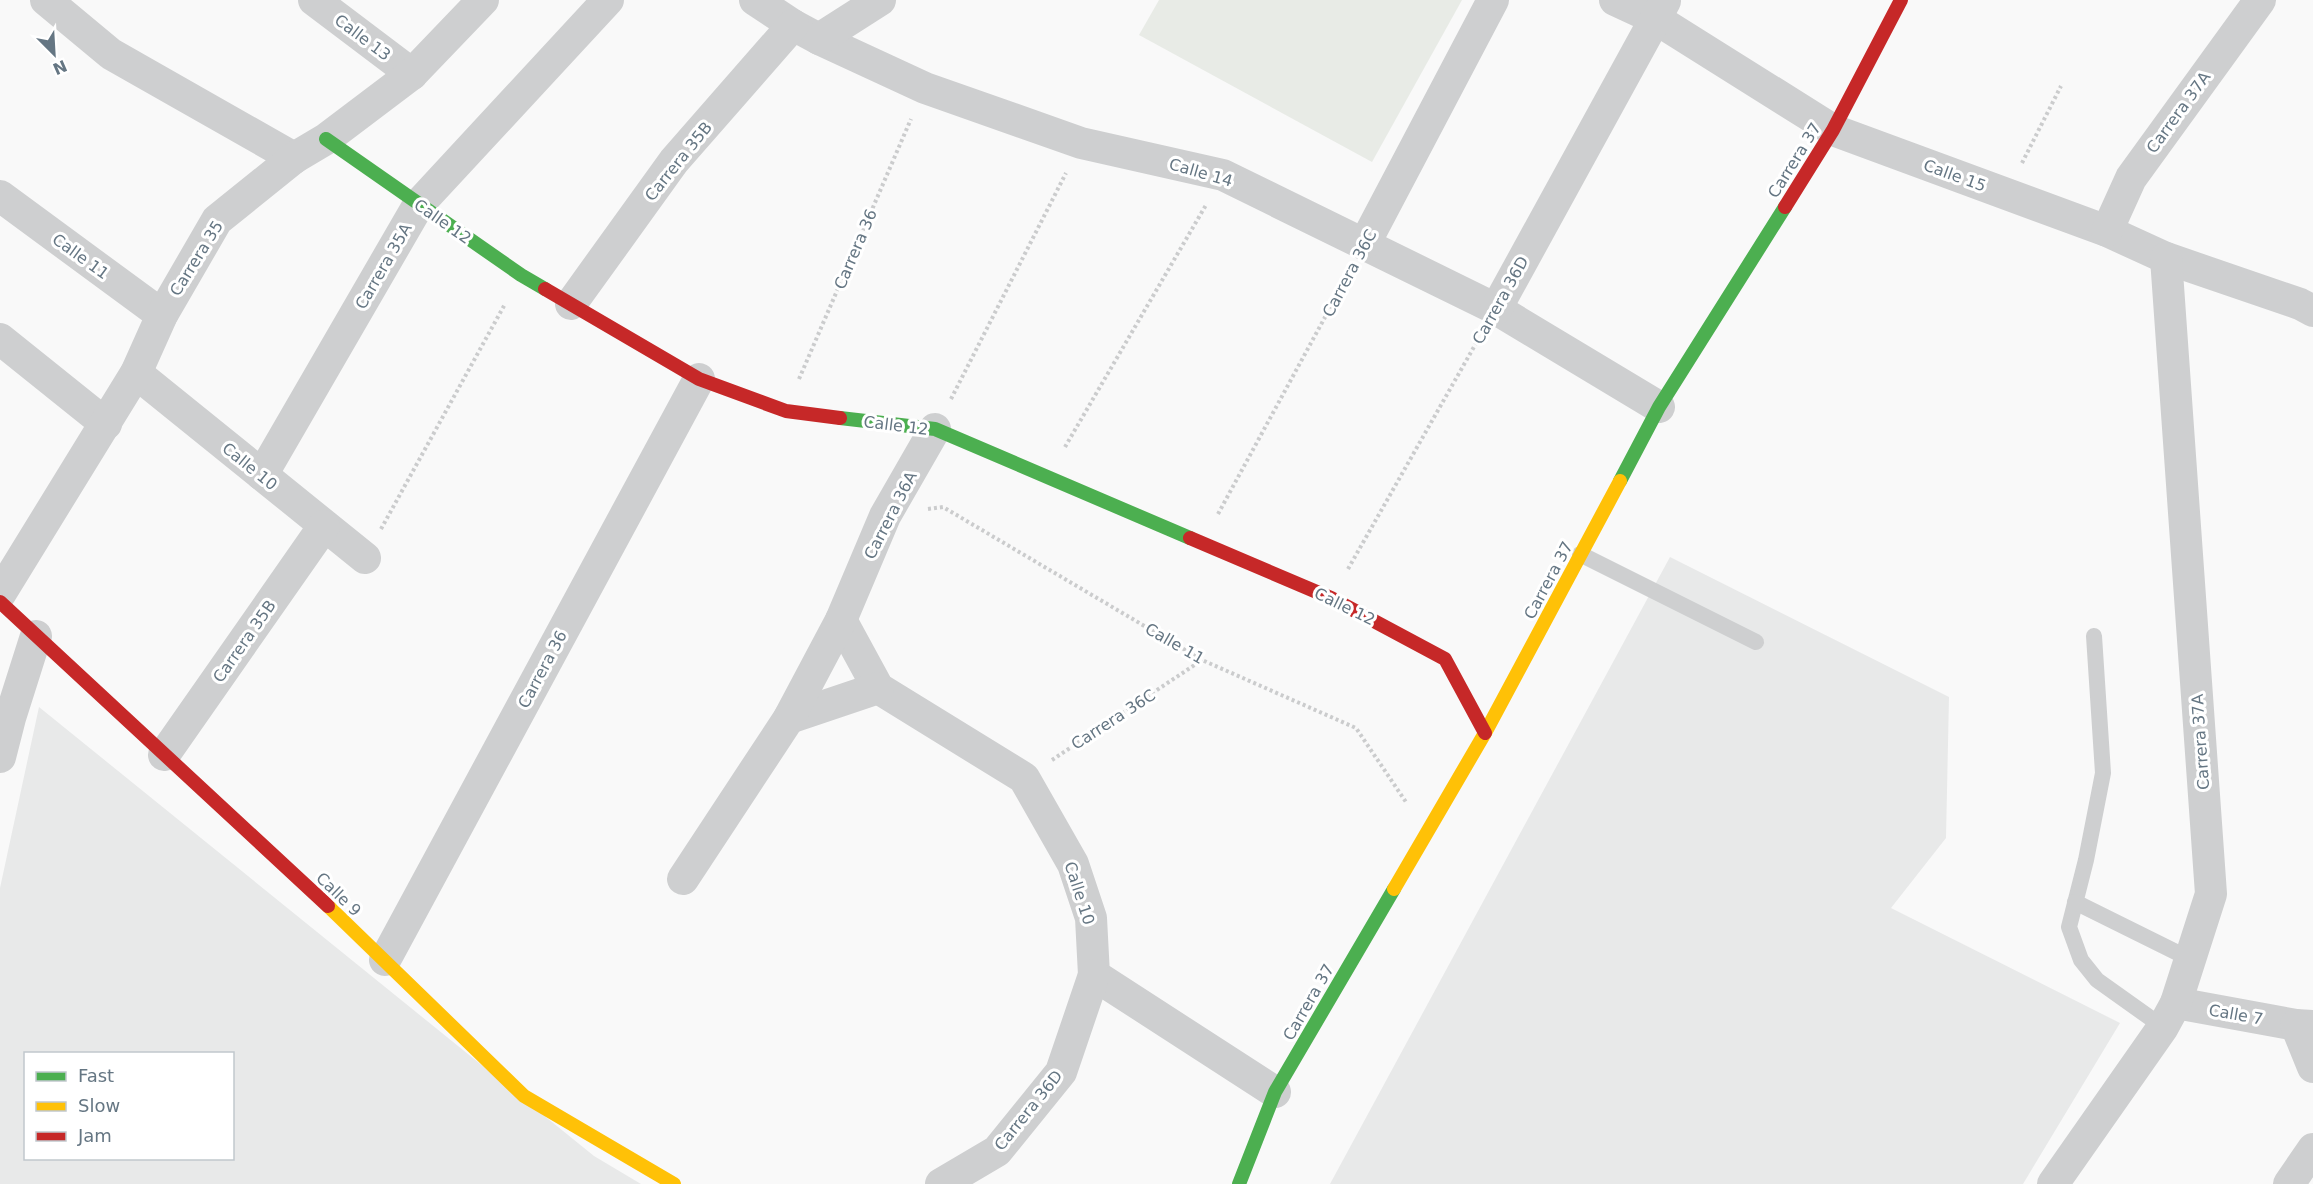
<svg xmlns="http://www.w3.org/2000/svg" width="2313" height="1184" viewBox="0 0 2313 1184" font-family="'DejaVu Sans',sans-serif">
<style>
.built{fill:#e8e9e9;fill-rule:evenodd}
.green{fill:#e8ebe6}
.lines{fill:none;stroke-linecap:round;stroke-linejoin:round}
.path{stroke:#cbcccd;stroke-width:4;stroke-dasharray:3 3;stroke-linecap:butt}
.lane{stroke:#cecfd0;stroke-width:16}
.street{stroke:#cecfd0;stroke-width:32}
.fast{stroke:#4caf50;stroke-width:14}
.slow{stroke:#ffc107;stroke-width:14}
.jam{stroke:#c62828;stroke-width:14}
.labels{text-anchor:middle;stroke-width:6;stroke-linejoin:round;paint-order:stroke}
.street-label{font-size:16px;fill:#657683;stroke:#fff}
</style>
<rect width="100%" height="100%" fill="#f9f9f9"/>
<g class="built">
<path d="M1670 557 1949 697 1946 838 1891 908 2120 1023 2023 1184H1330Z"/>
<path d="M39 707 594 1156 641 1184H0V888ZM26 1054H232V1158H26Z"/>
</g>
<path class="green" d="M1159 0H1462L1372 162 1139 35Z"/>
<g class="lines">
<g class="path">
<path d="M2022 163 2061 86"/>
<path d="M799 379 911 119"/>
<path d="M951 399 1066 173"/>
<path d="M1065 447 1206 205"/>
<path d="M928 509 943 507 1202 660 1356 728 1406 802"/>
<path d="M1218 514 1349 273"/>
<path d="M381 529 505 304"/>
<path d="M1348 569 1479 338"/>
<path d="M1052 760 1202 660"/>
</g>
<g class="lane">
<path d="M1580 554 1756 642"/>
<path d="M2094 636 2103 773 2086 860 2069 927 2081 960 2097 980 2163 1027"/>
<path d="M2075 902 2190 959"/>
</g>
<g class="street">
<path d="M46 0 111 54 294 158"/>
<path d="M314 0 412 74"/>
<path d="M755 0 793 25 819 39 925 88 1081 143 1223 175 1496 309 1659 407"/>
<path d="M1615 0 1656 19 1833 130 2107 231 2166 258 2300 304 2313 311"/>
<path d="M819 39 880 0"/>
<path d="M0 196 162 315"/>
<path d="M2107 231 2131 178 2260 0"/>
<path d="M1365 243 1493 0"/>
<path d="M571 304 674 161 793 25"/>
<path d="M1496 309 1665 1"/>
<path d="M0 339 106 424"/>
<path d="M136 373 365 558"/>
<path d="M262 475 419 204 608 0"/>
<path d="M0 594 136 373 162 315 217 220 294 158 326 139 412 74 483 0"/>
<path d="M841 620 878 688 1024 778 1073 864 1091 918 1094 975 1275 1092"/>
<path d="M789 718 878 688"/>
<path d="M164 755 324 526"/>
<path d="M0 757 10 718 36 636"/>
<path d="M683 879 789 718 841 620 885 516 935 429"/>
<path d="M385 960 699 379"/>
<path d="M2176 1003 2296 1025 2313 1026"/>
<path d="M2296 1025 2313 1067"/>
<path d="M941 1184 997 1151 1061 1072 1094 975"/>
<path d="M2053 1184 2163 1027 2176 1003 2211 894 2166 258"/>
<path d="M2289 1184 2313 1149"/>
</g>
<g class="fast">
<path d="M326 139 521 275 545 289"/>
<path d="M840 418 935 429 1190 538"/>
<path d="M1620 481 1659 407 1785 207"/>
<path d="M1239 1184 1275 1092 1394 889"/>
</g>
<g class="slow">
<path d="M1394 889 1485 733 1620 481"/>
<path d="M328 906 524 1096 674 1184"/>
</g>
<g class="jam">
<path d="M1785 207 1833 130 1901 0"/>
<path d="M545 289 699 379 786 411 840 418"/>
<path d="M1190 538 1331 598 1445 659 1485 733"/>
<path d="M0 602 328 906"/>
</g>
</g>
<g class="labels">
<g class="street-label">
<text transform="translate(363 37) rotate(37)" y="6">Calle 13</text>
<text transform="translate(2178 112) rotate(-54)" y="6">Carrera 37A</text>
<text transform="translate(1794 160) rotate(-58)" y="6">Carrera 37</text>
<text transform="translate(678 161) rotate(-51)" y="6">Carrera 35B</text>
<text transform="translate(1201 172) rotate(16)" y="6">Calle 14</text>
<text transform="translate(1955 175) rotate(20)" y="6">Calle 15</text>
<text transform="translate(443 221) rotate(35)" y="6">Calle 12</text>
<text transform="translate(855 249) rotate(-67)" y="6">Carrera 36</text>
<text transform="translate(81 256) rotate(36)" y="6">Calle 11</text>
<text transform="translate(196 258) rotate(-58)" y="6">Carrera 35</text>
<text transform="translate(383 266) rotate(-60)" y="6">Carrera 35A</text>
<text transform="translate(1349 273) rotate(-62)" y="6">Carrera 36C</text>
<text transform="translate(1500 300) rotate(-61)" y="6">Carrera 36D</text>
<text transform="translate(896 425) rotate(7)" y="6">Calle 12</text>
<text transform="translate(250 466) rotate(39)" y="6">Calle 10</text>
<text transform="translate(890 515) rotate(-63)" y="6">Carrera 36A</text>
<text transform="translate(1548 580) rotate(-62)" y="6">Carrera 37</text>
<text transform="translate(1345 606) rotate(26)" y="6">Calle 12</text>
<text transform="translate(244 641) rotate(-55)" y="6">Carrera 35B</text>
<text transform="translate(1175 643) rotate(30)" y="6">Calle 11</text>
<text transform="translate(542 669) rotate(-62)" y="6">Carrera 36</text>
<text transform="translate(1113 719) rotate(-33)" y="6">Carrera 36C</text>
<text transform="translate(2200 742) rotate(-94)" y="6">Carrera 37A</text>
<text transform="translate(1080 893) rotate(72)" y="6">Calle 10</text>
<text transform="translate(339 894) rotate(44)" y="6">Calle 9</text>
<text transform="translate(1308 1002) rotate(-60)" y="6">Carrera 37</text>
<text transform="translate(2236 1014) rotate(10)" y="6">Calle 7</text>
<text transform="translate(1028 1110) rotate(-51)" y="6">Carrera 36D</text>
</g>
</g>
<rect x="24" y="1052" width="210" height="108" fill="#ffffff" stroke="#c1c8cd" stroke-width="1.5"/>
<rect x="36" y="1072" width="30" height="9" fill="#4caf50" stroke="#c1c8cd" stroke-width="1.5"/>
<text x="78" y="1082" font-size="18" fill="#657683">Fast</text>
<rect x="36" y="1102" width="30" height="9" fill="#ffc107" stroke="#c1c8cd" stroke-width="1.5"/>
<text x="78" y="1112" font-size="18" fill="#657683">Slow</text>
<rect x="36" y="1132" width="30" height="9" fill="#c62828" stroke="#c1c8cd" stroke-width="1.5"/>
<text x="78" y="1142" font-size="18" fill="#657683">Jam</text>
<g transform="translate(54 54) rotate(156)" stroke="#ffffff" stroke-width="4.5" paint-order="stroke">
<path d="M0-4.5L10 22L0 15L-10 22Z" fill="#657683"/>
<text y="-9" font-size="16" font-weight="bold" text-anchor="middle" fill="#657683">N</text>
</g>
</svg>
